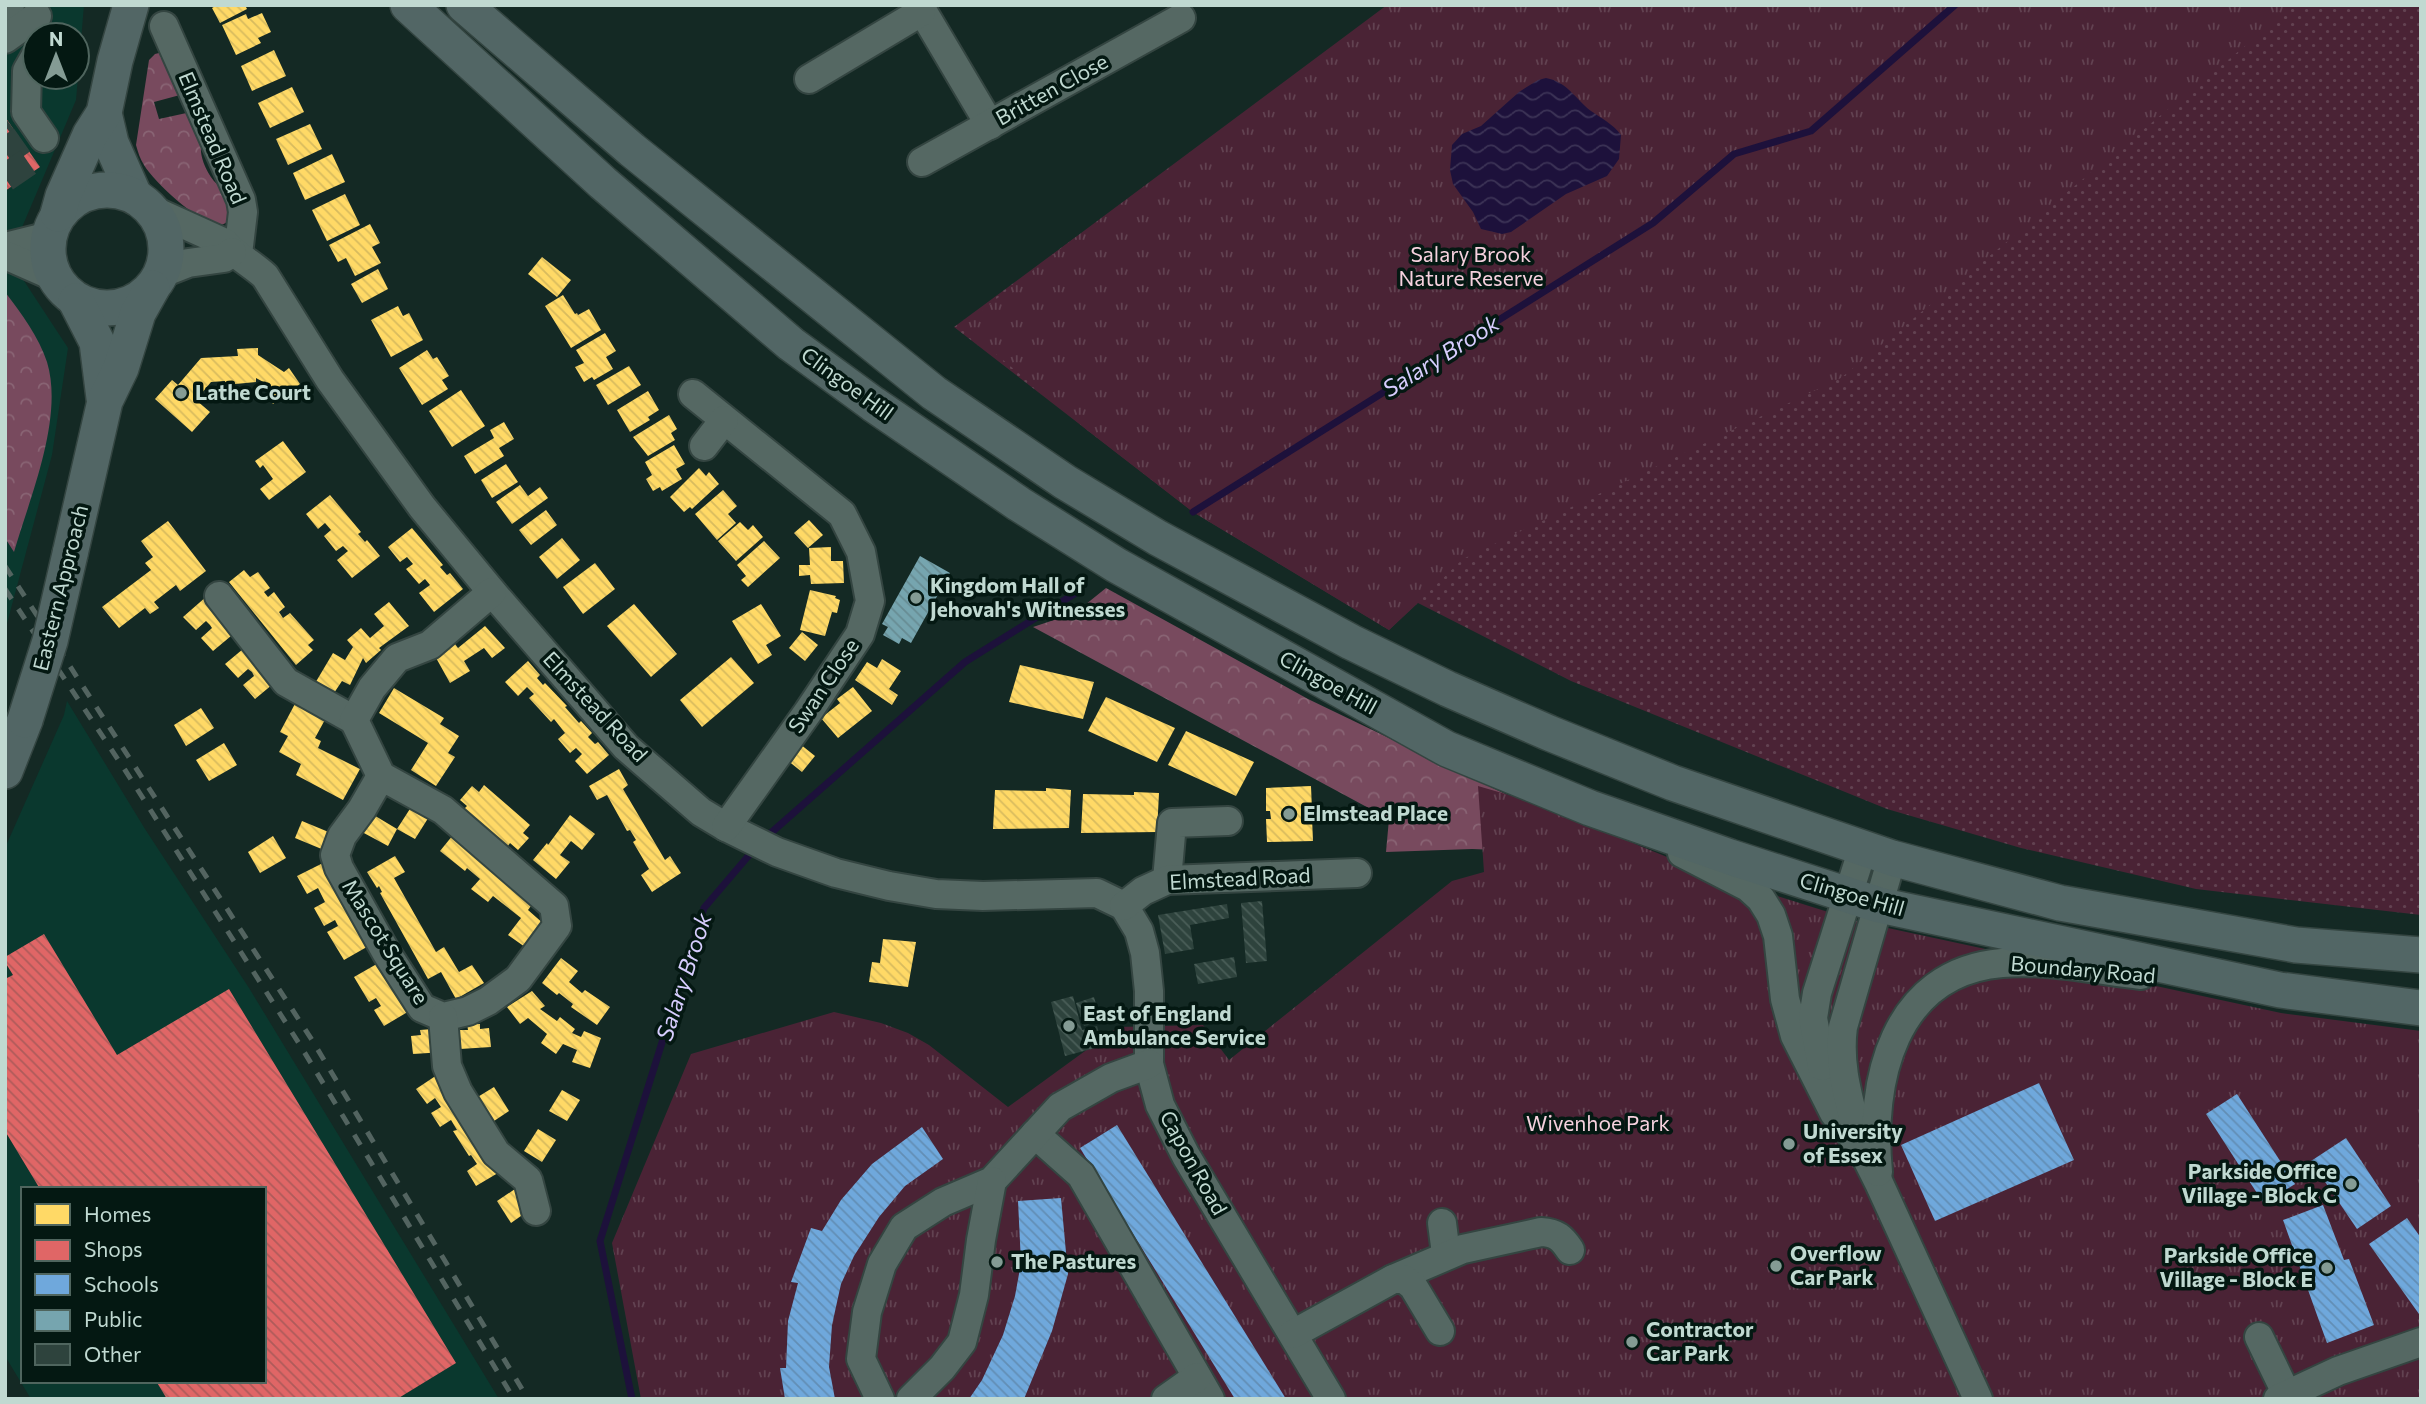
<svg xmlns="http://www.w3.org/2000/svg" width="2426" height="1404" viewBox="0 0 2426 1404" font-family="Commissioner,sans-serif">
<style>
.built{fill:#0a382e;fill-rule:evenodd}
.grass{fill:url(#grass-dots)}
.forest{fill:url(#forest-crowns)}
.park{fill:url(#park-tufts)}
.water{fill:url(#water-waves)}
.homes{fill:url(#homes-back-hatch)}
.shops{fill:url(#shops-back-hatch)}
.schools{fill:url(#schools-back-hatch)}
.public{fill:url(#public-back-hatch)}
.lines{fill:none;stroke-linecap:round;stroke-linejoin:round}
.stream{stroke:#1d113b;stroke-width:7}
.building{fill:url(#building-back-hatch)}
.minor-tunnel{stroke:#2e433e;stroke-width:28;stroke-dasharray:28 14;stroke-linecap:butt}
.minor-casing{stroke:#344541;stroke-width:32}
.major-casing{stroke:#344541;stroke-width:38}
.minor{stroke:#556863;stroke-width:28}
.major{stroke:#526665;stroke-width:35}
.rail{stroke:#536460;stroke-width:5;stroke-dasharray:12 12;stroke-linecap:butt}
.major-bridge-casing{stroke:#344541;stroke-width:38;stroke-linecap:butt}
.major-bridge{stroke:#526665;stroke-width:35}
.poi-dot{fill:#849b94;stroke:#041812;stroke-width:2.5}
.labels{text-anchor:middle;stroke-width:7;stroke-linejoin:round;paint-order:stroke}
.street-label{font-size:21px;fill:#c0d9d1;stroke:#041812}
.park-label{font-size:21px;fill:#f6d1de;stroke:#041812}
.poi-label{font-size:21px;font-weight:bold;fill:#c0d9d1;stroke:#041812;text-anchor:start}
.water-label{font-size:23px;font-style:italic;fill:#d7cdfe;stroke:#041812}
</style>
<defs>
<pattern id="grass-dots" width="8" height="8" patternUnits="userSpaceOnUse" patternTransform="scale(1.75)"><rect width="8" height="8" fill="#4a2335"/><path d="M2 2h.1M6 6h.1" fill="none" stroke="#624251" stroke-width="1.8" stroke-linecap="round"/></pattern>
<pattern id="forest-crowns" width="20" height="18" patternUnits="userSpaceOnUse" patternTransform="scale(1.75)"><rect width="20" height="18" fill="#784a5e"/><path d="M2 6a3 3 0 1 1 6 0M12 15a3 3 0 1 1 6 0" fill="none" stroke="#896474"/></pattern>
<pattern id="park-tufts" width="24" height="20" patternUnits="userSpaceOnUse" patternTransform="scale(1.75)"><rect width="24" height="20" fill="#4a2335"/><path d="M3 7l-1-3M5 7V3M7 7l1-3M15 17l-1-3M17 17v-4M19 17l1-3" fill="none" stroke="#624251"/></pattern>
<pattern id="water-waves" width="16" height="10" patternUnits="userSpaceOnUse" patternTransform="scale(1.75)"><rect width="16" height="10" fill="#1d113b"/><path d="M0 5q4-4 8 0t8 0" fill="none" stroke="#3c3356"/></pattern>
<pattern id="homes-back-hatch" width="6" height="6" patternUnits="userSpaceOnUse" patternTransform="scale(1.75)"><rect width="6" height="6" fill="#ffd966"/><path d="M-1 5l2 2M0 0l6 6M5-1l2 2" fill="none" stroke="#d8bb5e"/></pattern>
<pattern id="shops-back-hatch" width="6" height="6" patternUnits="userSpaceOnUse" patternTransform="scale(1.75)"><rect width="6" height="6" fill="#e06666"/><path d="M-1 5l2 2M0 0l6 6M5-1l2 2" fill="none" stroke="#ae5b5a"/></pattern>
<pattern id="schools-back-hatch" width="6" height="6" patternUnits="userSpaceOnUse" patternTransform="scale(1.75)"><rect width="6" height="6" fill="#6fa8dc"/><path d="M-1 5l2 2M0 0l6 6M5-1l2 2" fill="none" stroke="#628eb5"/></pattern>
<pattern id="public-back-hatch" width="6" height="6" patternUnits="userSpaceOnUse" patternTransform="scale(1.75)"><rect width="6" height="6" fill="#76a5af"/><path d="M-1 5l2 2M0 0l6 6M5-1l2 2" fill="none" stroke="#678c93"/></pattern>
<pattern id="building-back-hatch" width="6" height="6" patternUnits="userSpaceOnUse" patternTransform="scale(1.75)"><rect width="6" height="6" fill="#2e433d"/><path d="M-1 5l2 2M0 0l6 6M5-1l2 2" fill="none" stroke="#4a5e58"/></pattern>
</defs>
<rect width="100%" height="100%" fill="#142924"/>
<g class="built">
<path d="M5 5H84L76 100 9 258 68 348 52 455 5 631ZM35 35H77V77H35Z"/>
<path d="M67 701 145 829 249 988 499 1399H31L5 1356V848L64 715ZM23 1189H264V1381H23Z"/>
</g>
<path class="grass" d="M1440 5H2421V915L2196 889 2021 848 1887 809 1571 681 1418 603 1389 630 1193 512 954 327 1073 239Z"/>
<g class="forest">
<path d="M159 53 164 55 180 95 154 102 159 119 191 112 206 144 201 148C200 159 209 177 217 184H223L226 186 230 219C226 223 222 226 216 225 197 221 154 182 144 165 140 159 138 152 136 145L149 60 155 54Z"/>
<path d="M5 292C21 313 39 337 47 362 64 418 30 497 14 552L5 538Z"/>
<path d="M1106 588 1308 699 1574 827 1524 851 1472 849 1386 852 1389 819 1033 627 1075 613Z"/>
</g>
<g class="park">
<path d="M1387 5H2295L1841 378 1463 559 1389 630 1193 512 1087 430 962 326 1073 239Z"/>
<path d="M1478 786 1547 806 1584 823 1711 875 1860 922 2281 1013 2421 1031V1399H641L612 1243 691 1054 834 1012 881 1023 908 1033 929 1045 1008 1107 1118 1027 1203 1025 1229 1060 1452 881 1484 872Z"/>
</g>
<path class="water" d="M1546 78C1568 82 1575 99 1591 111 1601 118 1613 124 1621 135L1619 159 1607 176 1566 194 1511 232 1502 234 1481 229 1473 212 1453 184 1450 170 1452 145 1462 134 1481 126 1519 92 1538 80Z"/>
<g class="homes">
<path d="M217 5H245L247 9 220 23 212 8Z"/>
<path d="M262 13 271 32 258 38 261 43 236 55 222 25 246 14 248 19Z"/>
<path d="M274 50 286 76 252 91 241 66Z"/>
<path d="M292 87 304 112 270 128 258 103Z"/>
<path d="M310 124 322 149 288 165 276 139Z"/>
<path d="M332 154 345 182 305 200 293 173Z"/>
<path d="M345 194 360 225 327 241 312 210Z"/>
<path d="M370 224 380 243 372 247 381 263 355 276 346 258 338 262 329 245Z"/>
<path d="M542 257 571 280 557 297 528 274Z"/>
<path d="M378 269 388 289 362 303 351 284Z"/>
<path d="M563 295 575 314 577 313 578 315 589 309 601 330 571 348 545 306Z"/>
<path d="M398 306 403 316 409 313 423 340 391 357 371 320Z"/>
<path d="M605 333 616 351 606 357 613 369 594 380 592 377 584 382 575 367 584 363 576 350Z"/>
<path d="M258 348V355L284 372 289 368 300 384 273 404 263 387 267 384 256 378V382L225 385V381L211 382 196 400 210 412 192 432 155 399 172 380 178 385 201 358 238 356 237 349Z"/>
<path d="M427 350 433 359 437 357 449 376 442 380 448 389 422 405 399 368Z"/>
<path d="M629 366 641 385 608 405 596 385Z"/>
<path d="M461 390 485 426 452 447 429 411Z"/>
<path d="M648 391 659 410 648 417 650 420 630 432 617 410Z"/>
<path d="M669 415 677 429 671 433 675 440 648 456 633 437Z"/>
<path d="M504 422 514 439 499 448 504 456 475 474 464 456 494 438 490 430Z"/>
<path d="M283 441 306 472 269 500 260 489 273 479 263 465 260 468 255 461Z"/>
<path d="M674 445 685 464 676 469 682 479 662 491 660 487 653 491 646 479 652 475 645 462Z"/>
<path d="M506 464 518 482 492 498 481 480Z"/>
<path d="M699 468 706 476 709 472 719 484 692 509 690 507 684 512 670 497Z"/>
<path d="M520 485 528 496 540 487 548 498 512 524 496 502Z"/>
<path d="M723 490 737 506 728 514 736 523 717 540 695 514Z"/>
<path d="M330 495 361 532 358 534 365 542 367 540 380 556 352 578 337 560 348 551 343 546 336 551 324 536 331 530 325 523 318 529 306 514Z"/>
<path d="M546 510 557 525 531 545 519 530Z"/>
<path d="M809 520 823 535 808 548 794 533Z"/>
<path d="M168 521 206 571 180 591 176 585 154 602 159 608 150 614 145 608 119 628 102 607 151 570 145 563 153 557 141 541Z"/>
<path d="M740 522 748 530 753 525 763 537 736 561 718 541Z"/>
<path d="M412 528 443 565 440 567 447 575 450 573 463 589 434 612 419 593 430 585 425 579 419 584 406 569 413 564 407 557 400 562 388 547Z"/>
<path d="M562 538 580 560 557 579 539 557Z"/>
<path d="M764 541 780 558 748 587 741 580 746 576 737 565Z"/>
<path d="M831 547V561H843L844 583 811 584 810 575 799 576V565H810L809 548Z"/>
<path d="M595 563 615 589 583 614 563 587Z"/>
<path d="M244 570 250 577 258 572 270 588 264 592 268 597 274 592 285 607 279 612 283 618 290 613 314 640 308 645 313 650 296 665 229 582Z"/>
<path d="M810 590 836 596 835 598 840 600 837 613 832 612 825 636 800 630Z"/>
<path d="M207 596 237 631 213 651 201 638 212 628 210 625 206 621 196 630 183 617Z"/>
<path d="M389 602 409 626 379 648 381 650 366 663 363 658 350 685 342 681 332 696 314 685 333 653 345 660 353 647 347 640 361 628 370 638 384 626 374 614Z"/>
<path d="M634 604 677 654 651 677 607 626Z"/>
<path d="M761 604 781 636 766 645 772 655 758 664 732 621Z"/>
<path d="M485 626 505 648 492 658 484 648 464 661 470 671 450 683 435 656 455 644 458 648Z"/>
<path d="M802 632 818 645 805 661 789 648Z"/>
<path d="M249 644 279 679 255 699 243 685 254 676 252 672 248 669 238 678 225 664Z"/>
<path d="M731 657 754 683 702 727 680 700Z"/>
<path d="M882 659 901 671 889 689 898 695 892 705 855 680 867 662 877 668Z"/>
<path d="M528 661 540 675 537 678 543 685 545 683 567 706 565 707 579 723 581 721 592 733 588 737 595 744 598 742 609 755 587 774 575 761 582 754 576 748 570 753 558 739 565 733 554 719 551 722 529 698 534 694 527 687 518 696 505 682Z"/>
<path d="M1020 665 1094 682 1083 719 1009 702Z"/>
<path d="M853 687 872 711 838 738 821 718 840 703 837 699Z"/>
<path d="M394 688 444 718 440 724 459 736 448 753 455 757 436 786 411 770 428 743 379 713Z"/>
<path d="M1106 697 1175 728 1157 762 1088 731Z"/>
<path d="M297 700 327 716 315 738 321 741 318 748 360 769 343 800 296 775 301 764 279 752 288 736 280 732Z"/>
<path d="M201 708 214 728 186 746 174 725Z"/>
<path d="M1186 731 1254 762 1236 796 1168 765Z"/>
<path d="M224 743 237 765 209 781 196 760Z"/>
<path d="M800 744 815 756 802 772 787 760Z"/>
<path d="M619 769 628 785 623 789 665 860 670 856 681 873 652 892 641 875 649 869 633 842 636 840 630 830 627 831 607 795 597 800 589 786Z"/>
<path d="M484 785 530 825 523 833 529 838 518 850 510 843 508 846 464 809 467 806 460 800 472 786 479 792Z"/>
<path d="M1311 786 1312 810H1308V818H1312L1313 841 1267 842 1266 819H1271L1270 811H1266V788Z"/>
<path d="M1046 788 1071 790 1069 828 993 829 995 790 1046 791Z"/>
<path d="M1134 792 1159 793 1157 832 1081 833 1083 794 1134 795Z"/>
<path d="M415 801 432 812 415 839 397 829 388 846 362 832 372 814 397 829Z"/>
<path d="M570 815 595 834 582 850 571 841 560 855 570 862 556 879 533 860 547 843 548 845Z"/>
<path d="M302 821 331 833 324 850 295 838Z"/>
<path d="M453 835 534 902 528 910 545 925 525 947 508 935 521 918 493 896 488 902 471 889 480 879 467 868 465 871 440 851Z"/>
<path d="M273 836 286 858 260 873 248 852Z"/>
<path d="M395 856 405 872 394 878 436 952 444 947 459 972 472 965 484 983 456 999 441 972 428 979 380 893 382 892 379 886 377 888 367 872Z"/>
<path d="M325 862 372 944 344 960 327 932 338 926 335 920 324 926 314 908 325 902 318 888 307 894 297 876Z"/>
<path d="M883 939 916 942 908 987 869 982 872 962 880 963Z"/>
<path d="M561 958 578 971 569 982 582 993 585 990 610 1007 597 1025 571 1007 573 1004 559 993 557 995 542 983Z"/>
<path d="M382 961 411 1010 384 1026 374 1010 381 1006 376 998 369 1002 354 977Z"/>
<path d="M532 991 545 1006 540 1009 557 1021 560 1017 575 1029 572 1033 581 1037 584 1031 601 1038 590 1068 572 1062 577 1050 563 1044 556 1054 541 1043 547 1034 528 1018 520 1024 507 1007Z"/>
<path d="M467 1024H480V1029L489 1028 491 1047 460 1049 458 1030H468Z"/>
<path d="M433 1029 444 1052 413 1054 411 1036 421 1035 420 1030Z"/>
<path d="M443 1071 503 1170 476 1186 467 1171 477 1164 471 1155 469 1156 453 1131 457 1130 451 1120 440 1127 431 1113 441 1107 435 1098 427 1104 416 1089Z"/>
<path d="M494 1087 509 1111 491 1123 476 1098Z"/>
<path d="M562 1090 580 1100 567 1121 549 1111Z"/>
<path d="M538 1129 556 1140 542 1162 524 1151Z"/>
<path d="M515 1189 528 1211 511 1223 497 1201Z"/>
</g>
<g class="shops">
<path d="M5 117 40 167 5 191Z"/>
<path d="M44 934 117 1055 229 989 456 1363 397 1399H167L156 1381H264V1189H40L5 1131V979L13 975 5 962V957Z"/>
</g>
<g class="schools">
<path d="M2039 1083 2074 1160 1935 1221 1901 1145Z"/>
<path d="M2237 1094 2295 1184 2264 1204 2206 1114Z"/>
<path d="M1117 1125 1286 1399H1235L1080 1148Z"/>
<path d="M922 1127 943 1159 905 1186 879 1217 854 1256 841 1284 832 1325 829 1367 835 1399H785L780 1368H786L788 1321 798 1283 791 1282 811 1228 822 1231 841 1200 872 1164Z"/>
<path d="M2346 1138 2391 1206 2357 1229 2311 1161Z"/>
<path d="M1061 1198 1068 1274 1052 1331 1024 1399H969L982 1380 1003 1335 1015 1296 1021 1263 1018 1201Z"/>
<path d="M2323 1205 2344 1260 2349 1259 2374 1325 2327 1343 2283 1220Z"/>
<path d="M2407 1218 2421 1238V1313L2419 1314 2369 1244Z"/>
</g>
<path class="public" d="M920 556 950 573 911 643 902 638 899 644 883 635 888 627 882 624Z"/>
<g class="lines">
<g class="stream">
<path d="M1193 512 1653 223 1734 154 1811 131 1955 5"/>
<path d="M764 839 965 662 1079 591"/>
<path d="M632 1399 600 1241 704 908 756 847"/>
</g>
</g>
<g class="building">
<path d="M1262 901 1267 961 1246 963 1241 903Z"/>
<path d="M1227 904 1229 918 1190 925 1194 949 1165 954 1158 915Z"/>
<path d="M1234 957 1237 977 1198 984 1194 964Z"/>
<path d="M1073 996 1082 1030 1097 1026 1103 1046 1065 1056 1051 1002Z"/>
<path d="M1094 997 1101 1022 1084 1026 1076 1003Z"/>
</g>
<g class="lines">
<g class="minor-tunnel">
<path d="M5 126 9 123"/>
<path d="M5 152 22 140"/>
<path d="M5 178 34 158"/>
</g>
<g class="minor-casing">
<g id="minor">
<path d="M919 5 990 125"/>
<path d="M5 8 10 5"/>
<path d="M164 26 241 200 243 212 238 254"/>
<path d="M5 39 37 16"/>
<path d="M35 57 27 71 26 112 44 138"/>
<path d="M809 79 921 12"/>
<path d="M922 162 1181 18"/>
<path d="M150 209 225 243C236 256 252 264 265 276L330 380 422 507 492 592 626 747 701 812 726 827 777 852 836 873 889 886 936 894 983 896 1097 893 1124 906"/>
<path d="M5 247 49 236"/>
<path d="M5 255 55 277"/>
<path d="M160 274 188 263 224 258 232 252"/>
<path d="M693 394 842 514 861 552 870 601 860 634 808 712 726 827"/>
<path d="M704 446 724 420"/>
<path d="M219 596 286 682 354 720"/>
<path d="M381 776 362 809 342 836 335 855 339 868 386 952 422 1008 443 1017 468 1011 488 1001 518 979 557 926 554 906 443 810 381 776 354 720 372 688 397 658 430 645 492 592"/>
<path d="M1682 853 1748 887 1761 899 1771 915 1778 936 1785 999 1795 1036 1834 1113 1861 1147 1879 1183 1978 1399"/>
<path d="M1167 880 1172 823 1228 821"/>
<path d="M1124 906 1139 931 1145 953 1149 991V1064L1160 1105 1186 1156 1331 1399"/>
<path d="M1124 906 1143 891 1167 880 1357 873"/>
<path d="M443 1017 447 1066 458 1092 496 1153 528 1180 536 1211"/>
<path d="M1822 1066 1813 1018 1817 993 1863 848"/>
<path d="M1857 1132C1848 1096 1838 1064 1843 1027L1892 858"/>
<path d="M1035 1134 1081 1175 1210 1399"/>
<path d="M1878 1172C1869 1082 1893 972 2002 963 2046 959 2097 970 2141 975"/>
<path d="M1442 1223 1446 1254"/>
<path d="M1393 1279 1463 1249 1541 1232C1557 1233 1562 1238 1570 1250"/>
<path d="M1293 1334 1393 1279H1404L1413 1286 1440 1331"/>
<path d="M2259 1337 2287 1395"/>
<path d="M880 1399 861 1359 867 1312 882 1264 904 1227 943 1202 992 1181 1060 1107 1111 1078 1149 1064"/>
<path d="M911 1399 942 1368 962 1342 974 1295 981 1240 992 1181"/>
<path d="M1166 1399 1197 1377"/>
<path d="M2278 1399 2338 1371 2421 1342"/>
</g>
</g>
<g class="major-casing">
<g id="major">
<path d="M408 5 603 183 791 344 873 404 1019 504 1116 565 1447 749 1590 808 1730 857 1879 905 2280 990 2421 1008"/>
<path d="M464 5 632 150 934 393 1065 482 1158 538 1351 642 1448 689 1549 733 1673 783 1892 858 2060 903 2296 945 2421 955"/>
<path d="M104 113 111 143 134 195"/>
<circle cx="107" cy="249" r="59"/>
<path d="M58 214 63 196 90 135 104 113 115 61 131 5"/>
<path d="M76 301 97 342 104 398"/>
<path d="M70 554 105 401 121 368 138 313 152 288"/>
<path d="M5 771 25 720"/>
</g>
</g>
<use href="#minor" class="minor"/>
<use href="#major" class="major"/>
<g class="rail">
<path d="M5 566 312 1040 528 1399"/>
<path d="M5 589 125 770 300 1045 514 1399"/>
</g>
<g class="major-bridge-casing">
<path id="major-bridge" d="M25 720 50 641 70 554"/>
</g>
<use href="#major-bridge" class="major-bridge"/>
</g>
<g class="poi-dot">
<circle cx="181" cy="393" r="7"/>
<circle cx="916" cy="598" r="7"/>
<circle cx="1289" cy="814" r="7"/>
<circle cx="1069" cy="1026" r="7"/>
<circle cx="1789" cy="1144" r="7"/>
<circle cx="2351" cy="1184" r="7"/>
<circle cx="997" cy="1262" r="7"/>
<circle cx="1776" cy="1266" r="7"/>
<circle cx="2327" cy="1268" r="7"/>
<circle cx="1632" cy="1342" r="7"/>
</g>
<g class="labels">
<g class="street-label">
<text transform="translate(1052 90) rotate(-29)" y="7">Britten Close</text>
<text transform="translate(212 138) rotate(67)" y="7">Elmstead Road</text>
<text transform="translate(847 384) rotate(36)" y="7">Clingoe Hill</text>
<text transform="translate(61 588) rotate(-76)" y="7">Eastern Approach</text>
<text transform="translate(1328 683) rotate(29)" y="7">Clingoe Hill</text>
<text transform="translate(824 686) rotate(-56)" y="7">Swan Close</text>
<text transform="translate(595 707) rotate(47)" y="7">Elmstead Road</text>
<text transform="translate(1240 879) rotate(-3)" y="7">Elmstead Road</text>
<text transform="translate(1852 895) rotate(16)" y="7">Clingoe Hill</text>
<text transform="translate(385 942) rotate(58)" y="7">Mascot Square</text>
<text transform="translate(2083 970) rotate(5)" y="7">Boundary Road</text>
<text transform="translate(1193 1163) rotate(61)" y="7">Capon Road</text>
</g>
<g class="park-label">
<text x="1471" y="262">Salary Brook<tspan x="1471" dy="24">Nature Reserve</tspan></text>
<text x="1598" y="1131">Wivenhoe Park</text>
</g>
<g class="poi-label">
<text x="195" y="400">Lathe Court</text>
<text x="930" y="593">Kingdom Hall of<tspan x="930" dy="24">Jehovah's Witnesses</tspan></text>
<text x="1303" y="821">Elmstead Place</text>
<text x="1083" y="1021">East of England<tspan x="1083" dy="24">Ambulance Service</tspan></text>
<text x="1803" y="1139">University<tspan x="1803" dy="24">of Essex</tspan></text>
<text x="2337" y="1179" text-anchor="end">Parkside Office<tspan x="2337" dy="24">Village - Block C</tspan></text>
<text x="1790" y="1261">Overflow<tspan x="1790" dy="24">Car Park</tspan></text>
<text x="2313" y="1263" text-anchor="end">Parkside Office<tspan x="2313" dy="24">Village - Block E</tspan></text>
<text x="1011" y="1269">The Pastures</text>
<text x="1646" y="1337">Contractor<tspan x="1646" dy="24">Car Park</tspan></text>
</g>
<g class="water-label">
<text transform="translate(1441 356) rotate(-32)" y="8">Salary Brook</text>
<text transform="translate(684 977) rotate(-72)" y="8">Salary Brook</text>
</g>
</g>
<rect width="2426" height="1404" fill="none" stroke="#c0d9d1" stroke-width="14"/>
<rect x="21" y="1187" width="245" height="196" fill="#041812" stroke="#4f655e" stroke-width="2"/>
<rect x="35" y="1204" width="35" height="21" fill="#ffd966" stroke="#4f655e" stroke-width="2"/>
<text x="84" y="1222" font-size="21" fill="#c0d9d1">Homes</text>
<rect x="35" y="1240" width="35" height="21" fill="#e06666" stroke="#4f655e" stroke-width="2"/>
<text x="84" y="1257" font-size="21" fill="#c0d9d1">Shops</text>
<rect x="35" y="1274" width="35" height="21" fill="#6fa8dc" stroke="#4f655e" stroke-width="2"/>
<text x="84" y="1292" font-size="21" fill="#c0d9d1">Schools</text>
<rect x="35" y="1310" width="35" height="21" fill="#76a5af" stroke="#4f655e" stroke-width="2"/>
<text x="84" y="1327" font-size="21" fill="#c0d9d1">Public</text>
<rect x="35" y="1344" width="35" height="21" fill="#2e433d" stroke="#4f655e" stroke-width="2"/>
<text x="84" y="1362" font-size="21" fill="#c0d9d1">Other</text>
<g transform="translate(56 56)"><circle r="33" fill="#041812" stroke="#4f655e" stroke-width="2"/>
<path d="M0-5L12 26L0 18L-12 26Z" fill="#849b94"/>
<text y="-10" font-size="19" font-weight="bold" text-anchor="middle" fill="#c0d9d1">N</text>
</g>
</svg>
